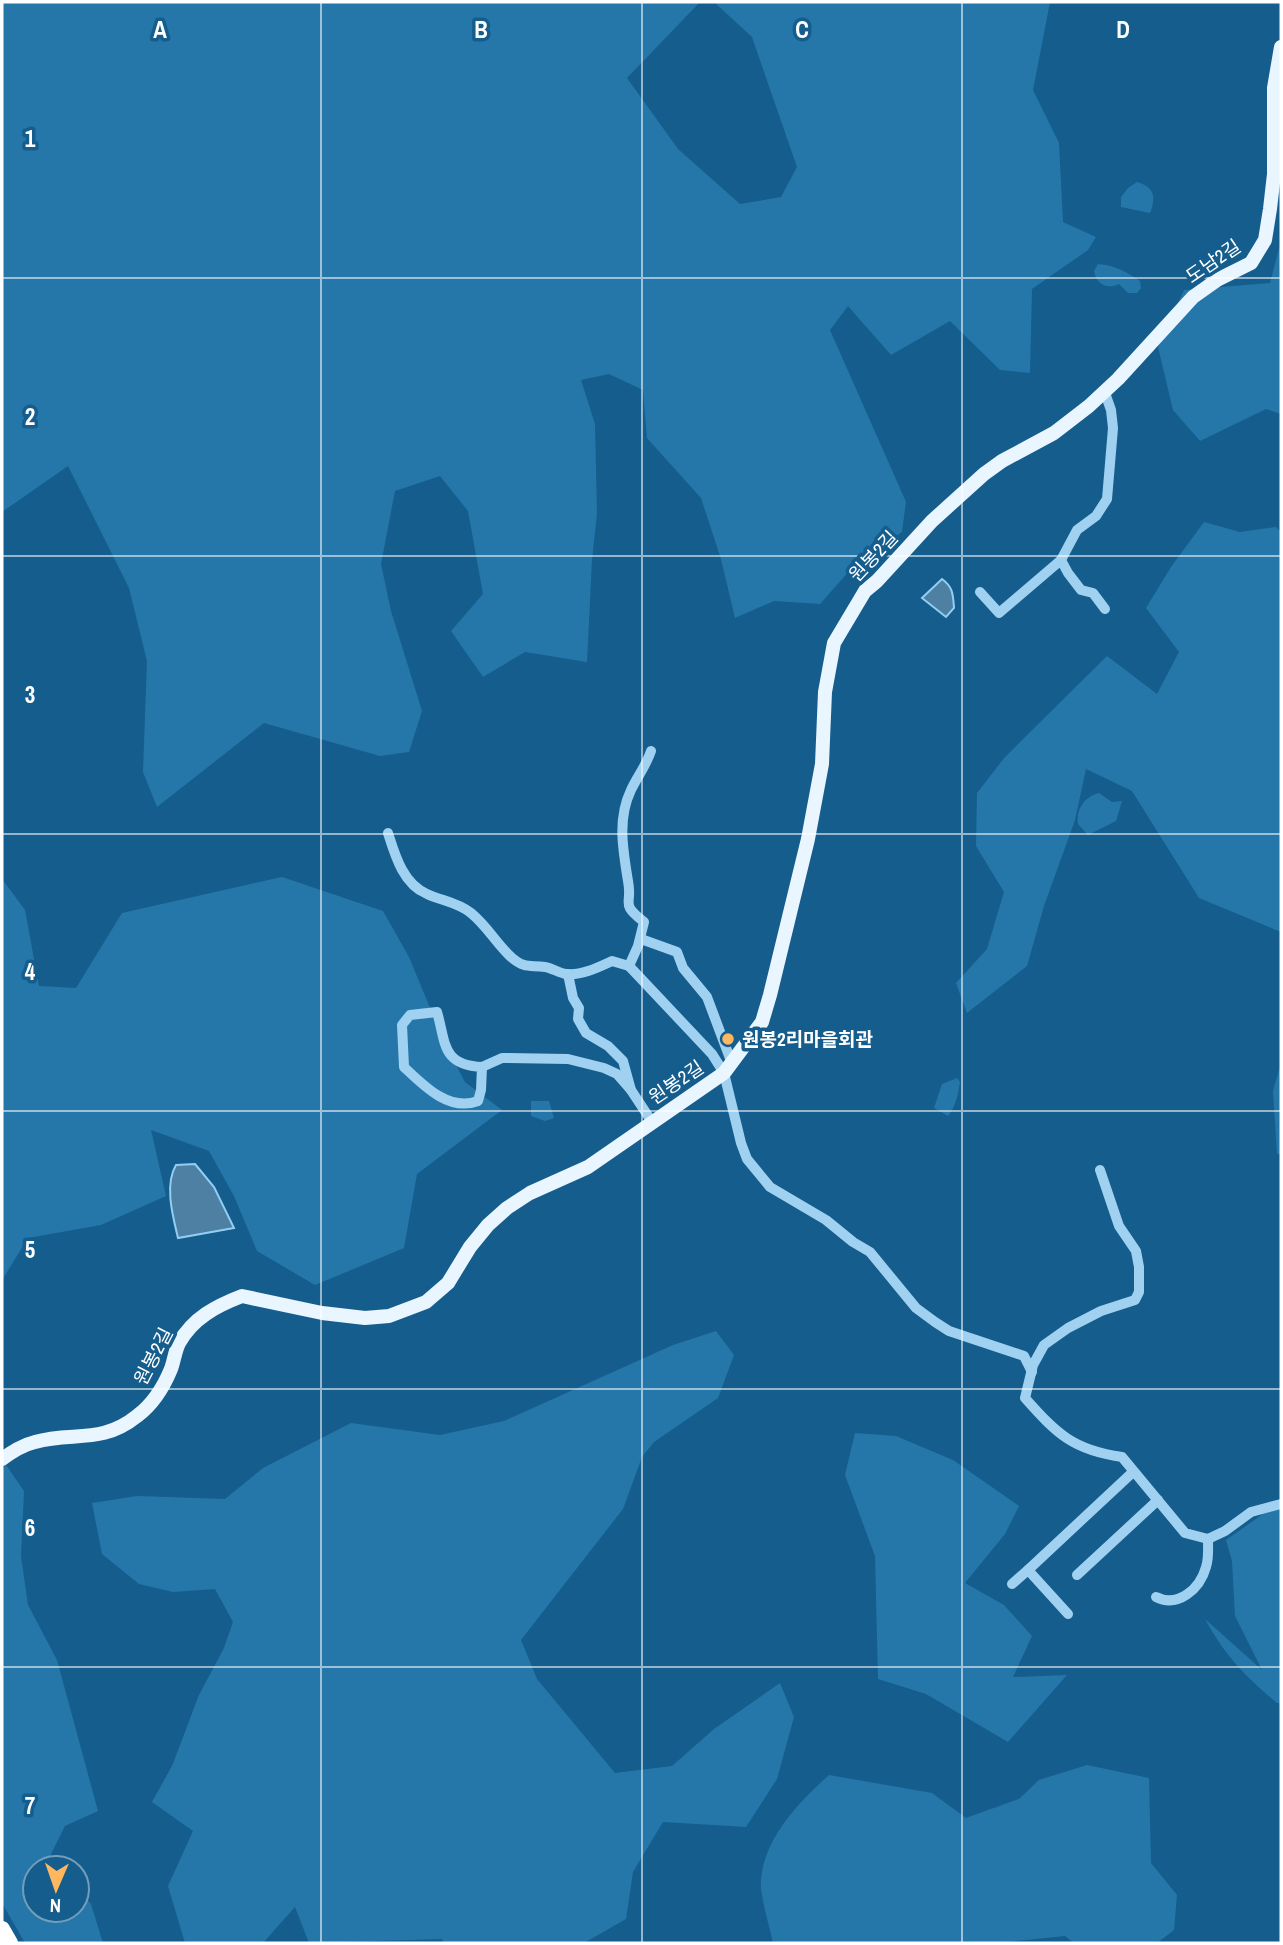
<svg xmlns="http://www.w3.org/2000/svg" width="1283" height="1945" viewBox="0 0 1283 1945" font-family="'Archivo Narrow','Noto Sans KR',sans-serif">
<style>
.green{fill:#2577aa}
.water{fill:#4d80a2;stroke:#92cef3;stroke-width:2}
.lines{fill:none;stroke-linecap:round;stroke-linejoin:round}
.minor{stroke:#a0d1f0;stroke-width:10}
.major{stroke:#e9f5ff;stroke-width:14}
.highway{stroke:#fff;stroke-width:16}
.grid{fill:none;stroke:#fff;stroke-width:2;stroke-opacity:0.55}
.poi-dot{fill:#ffb75f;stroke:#155d8d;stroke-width:2.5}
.labels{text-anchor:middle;stroke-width:7;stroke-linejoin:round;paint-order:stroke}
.street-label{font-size:19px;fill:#fff;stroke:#155d8d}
.poi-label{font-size:19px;font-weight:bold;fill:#fff;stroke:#155d8d;text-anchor:start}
.grid-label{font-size:23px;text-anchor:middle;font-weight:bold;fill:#fff;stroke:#155d8d;stroke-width:7;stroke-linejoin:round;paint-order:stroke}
</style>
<rect width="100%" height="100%" fill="#155d8d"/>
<g class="green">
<path d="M2 2H700L627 78 678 149 740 204 781 197 797 167 752 37 714 2H1050L1033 90 1059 143 1063 222 1096 237 1088 250 1032 289 1030 373 1000 370 950 321 891 355 848 306 830 330 906 502 902 532 851 569 820 604 774 601 735 618 721 559 701 498 647 438 643 390 609 374 581 380 595 424 597 514 592 560 587 662 525 652 483 677 451 631 483 594 468 511 440 476 395 491 381 564 391 611 422 711 409 752 380 756 264 723 157 807 143 772 147 661 129 588 68 466 2 512Z"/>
<path d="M1137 182C1155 187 1156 198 1150 213L1121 207V197L1128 188Z"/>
<path d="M1281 241V414L1266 409 1200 441 1173 410 1158 347 1184 290 1270 283Z"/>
<path d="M1098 264C1114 265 1127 272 1140 281L1141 288 1137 293H1128L1119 284C1107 290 1096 284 1094 271Z"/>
<path d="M1204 522 1240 532 1276 527 1281 532V932L1199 898 1132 791 1086 769 1075 820 1044 906 1027 966 967 1013 956 983 987 949 1004 892 976 846 977 793 1005 757 1107 656 1157 694 1179 652 1146 608 1171 567Z"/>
<path d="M1099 793 1112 802 1122 801 1116 821 1088 835 1078 824C1076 809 1084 797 1099 793Z"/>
<path d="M282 877 383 911 409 957 445 1044 465 1082 502 1110 417 1174 404 1248 315 1285 257 1251 234 1196 209 1151 151 1130 166 1196 101 1225 28 1238 4 1277 2 1289V879L25 910 39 986 76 988 122 913Z"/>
<path d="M1281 1063V1154H1277L1273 1091Z"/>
<path d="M957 1078 960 1082C958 1094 956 1106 948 1116L934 1108 942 1084Z"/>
<path d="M531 1101H549L554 1118 545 1121 531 1116Z"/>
<path d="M716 1331 734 1355 718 1398 654 1442 642 1457 623 1509 521 1640 537 1679 615 1773 672 1766 714 1729 780 1683 794 1717 777 1779 746 1827 663 1822 633 1872 626 1919 584 1943H444L442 1939 309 1943 295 1907 263 1943H185L168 1886 193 1831 152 1802 172 1766 199 1695 224 1648 233 1622 215 1589 173 1592 139 1584 102 1554 92 1503 137 1496 225 1499 263 1468 351 1423 440 1435 504 1421 673 1345Z"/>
<path d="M855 1433 896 1436 953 1460 1019 1506 1005 1534 965 1583 1004 1605 1032 1636 1013 1677 1067 1675 1008 1742 926 1694 878 1679 875 1556 845 1475Z"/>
<path d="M6 1465 24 1491 21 1556 28 1605 57 1660 98 1811 65 1826 50 1856 60 1868H35V1910H77V1888L91 1904 103 1943H25L2 1903V1470Z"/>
<path d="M1281 1509V1703H1277C1244 1675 1226 1657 1205 1619L1262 1670 1235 1616 1232 1561 1226 1540 1263 1514Z"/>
<path d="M1087 1765 1149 1778 1151 1863 1177 1895 1174 1930 1157 1943H1074L1065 1936 997 1943H773C770 1927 759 1893 761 1879 765 1837 799 1802 829 1775L932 1793 966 1818 1019 1799 1039 1780Z"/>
</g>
<g class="water">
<path d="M942 579C953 587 953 594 954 608L946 617 922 598Z"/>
<path d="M195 1164 214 1187 234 1228 178 1238C173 1217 164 1185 176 1165Z"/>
</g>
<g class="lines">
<g class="minor">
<path d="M1061 560 1068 573 1081 590 1093 593 1105 609"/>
<path d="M980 592 999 613 1061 560 1077 530 1096 516 1107 499 1113 428 1111 410 1105 393"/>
<path d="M651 751C646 766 637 777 631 790 617 819 623 850 628 881 633 906 619 902 644 922L638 946 629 966 712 1054 724 1073 741 1143 747 1159 770 1187 826 1220 853 1242 870 1252 916 1308 935 1322 949 1331 1024 1356 1032 1372"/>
<path d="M388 833C395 855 403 884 427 894 442 901 457 902 471 913 487 926 496 943 511 957 525 969 529 965 545 967 552 968 559 973 566 974 581 976 599 967 612 961L629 966"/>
<path d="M641 939 677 952 683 968 707 997 731 1061"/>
<path d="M568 974 573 998 579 1008 578 1019 586 1033 608 1046 623 1061 631 1090 652 1122"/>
<path d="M482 1067C441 1065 446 1042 437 1012L410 1015 402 1025 404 1067C424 1086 449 1112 478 1101L481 1090 482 1067 502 1058 568 1059 604 1068 617 1074 631 1090"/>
<path d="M1100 1170 1119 1226 1136 1251 1139 1267V1292L1135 1300 1101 1311 1068 1328 1044 1345 1033 1365 1025 1398C1057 1434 1073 1450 1122 1457L1185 1533 1208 1539 1225 1531 1251 1512 1281 1504"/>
<path d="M1077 1575 1158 1500"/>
<path d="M1012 1584 1028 1570"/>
<path d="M1156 1597C1178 1608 1200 1589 1206 1567 1209 1559 1208 1548 1208 1539"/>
<path d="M1068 1614 1028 1570 1133 1472"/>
</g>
<path class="major" d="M2 1459C12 1452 22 1445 35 1442 72 1431 101 1445 137 1416 152 1405 164 1386 171 1369 174 1361 175 1351 179 1343 193 1318 216 1306 242 1296L322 1313 365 1318 389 1316 426 1302 448 1283 470 1247 488 1225 507 1208 530 1193 588 1167 724 1073 762 1022 770 995 808 839 822 764 825 692 834 643 865 591 877 581 932 521 984 474 1002 461 1054 433 1089 406 1118 379 1193 297 1217 280 1251 263 1265 240 1270 209 1274 174V88L1281 47"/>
<path class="highway" d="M2 1929 10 1943"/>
</g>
<path class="grid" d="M321 2V1943M642 2V1943M962 2V1943M2 278H1281M2 556H1281M2 834H1281M2 1111H1281M2 1389H1281M2 1667H1281"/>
<circle class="poi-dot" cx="728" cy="1039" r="7"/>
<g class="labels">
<g class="street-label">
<text transform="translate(1213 261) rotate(-34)" y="7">도남2길</text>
<text transform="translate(873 556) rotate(-47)" y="7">원봉2길</text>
<text transform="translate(676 1082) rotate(-34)" y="7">원봉2길</text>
<text transform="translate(153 1356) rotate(-63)" y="7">원봉2길</text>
</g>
<g class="poi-label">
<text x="742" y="1046">원봉2리마을회관</text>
</g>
</g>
<g class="grid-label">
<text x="160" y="38">A</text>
<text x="481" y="38">B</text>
<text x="802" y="38">C</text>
<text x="1123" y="38">D</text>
<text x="30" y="147">1</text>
<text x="30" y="425">2</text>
<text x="30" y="703">3</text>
<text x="30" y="980">4</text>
<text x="30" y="1258">5</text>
<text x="30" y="1536">6</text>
<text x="30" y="1814">7</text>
</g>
<rect width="1283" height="1945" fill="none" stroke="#ffffff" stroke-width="7"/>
<g transform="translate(56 1889) rotate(182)"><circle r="33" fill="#155d8d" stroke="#739ebb" stroke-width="2"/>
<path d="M0-5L12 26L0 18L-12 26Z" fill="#ffb75f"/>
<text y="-10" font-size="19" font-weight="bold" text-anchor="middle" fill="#ffffff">N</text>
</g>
</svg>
